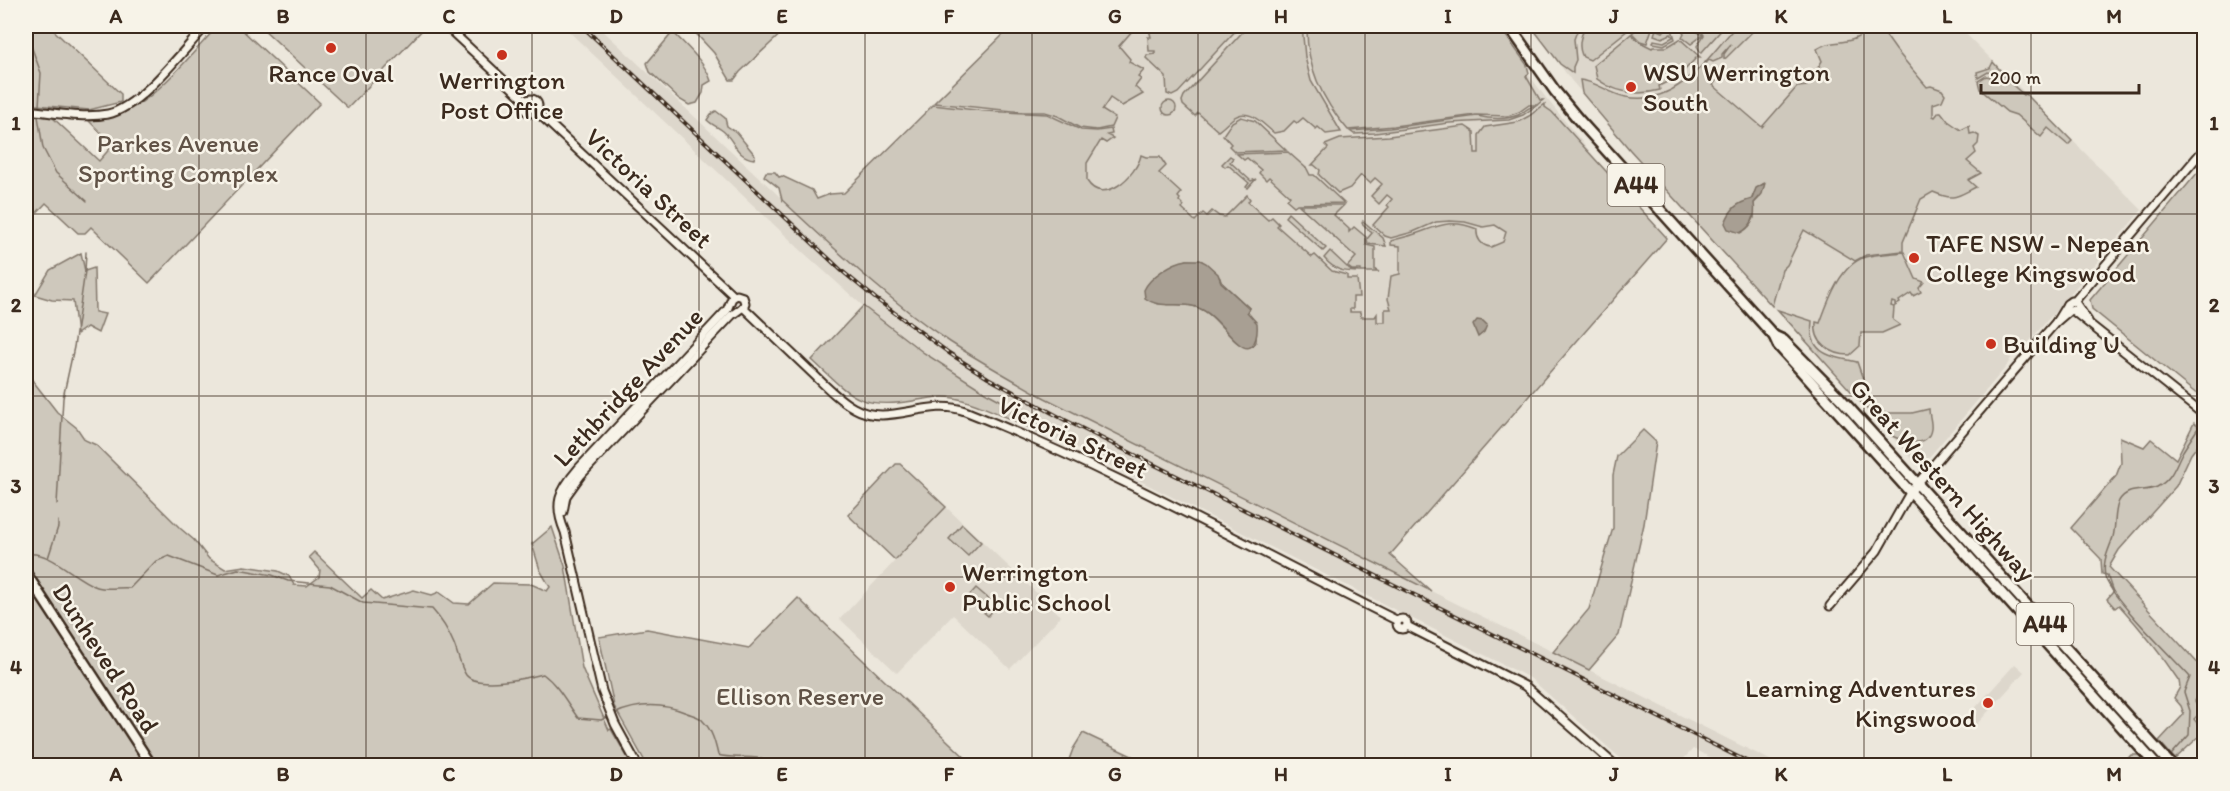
<svg xmlns="http://www.w3.org/2000/svg" width="2230" height="791" viewBox="0 0 2230 791" font-family="Itim,sans-serif">
<style>
.built{fill:#ddd7cc}
.green{fill:#cec8bc;stroke:#84796d;stroke-width:1.5;fill-rule:evenodd}
.water{fill:#a89f93;stroke:#7c7064;stroke-width:1.5}
.lines{fill:none;stroke-linecap:round;stroke-linejoin:round}
.stream{stroke:#7c7064;stroke-width:1.5}
.minor-casing{stroke:#3b2a1e;stroke-width:11}
.major-casing{stroke:#3b2a1e;stroke-width:13}
.highway-casing{stroke:#3b2a1e;stroke-width:14}
.minor{stroke:#f7f3e8;stroke-width:7}
.major{stroke:#f7f3e8;stroke-width:8}
.highway{stroke:#f7f3e8;stroke-width:9}
.rail-casing{stroke:#3b2a1e;stroke-width:4}
.rail{stroke:#f7f3e8;stroke-width:1.5;stroke-dasharray:4.5;stroke-linecap:butt}
.grid{fill:none;stroke:#3b2a1e;stroke-width:1.5;stroke-opacity:0.55}
.poi-dot{fill:#c8321e;stroke:#f7f3e8;stroke-width:2}
.labels{text-anchor:middle;stroke-width:5;stroke-linejoin:round;paint-order:stroke}
.shield{fill:#f7f3e8;stroke:#73665b;stroke-width:1.5}
.shield-label{font-size:24px;font-weight:bold;fill:#3b2a1e}
.poi-label{font-size:26px;fill:#3b2a1e;stroke:#f7f3e8;text-anchor:start}
.park-label{font-size:26px;fill:#605246;stroke:#f7f3e8}
.street-label{font-size:26px;fill:#3b2a1e;stroke:#f7f3e8}
.neatline{fill:none;stroke:#3b2a1e;stroke-width:2}
.grid-label{font-size:20px;text-anchor:middle;font-weight:bold;fill:#3b2a1e}
</style>
<rect width="100%" height="100%" fill="#ece7dc"/>
<filter id="ink" filterUnits="userSpaceOnUse"><feTurbulence type="fractalNoise" baseFrequency=".0167" numOctaves="2"/><feDisplacementMap in="SourceGraphic" scale="12" xChannelSelector="R" yChannelSelector="G"/><feConvolveMatrix kernelMatrix="1 2 1 2 8 2 1 2 1" color-interpolation-filters="sRGB"/></filter>
<g filter="url(#ink)">
<g class="built">
<path d="M563 26H598L811 226 1012 26H1493L1546 98 1597 160 1667 238 1390 556 1431 591 1780 765H1726L1693 749 1678 765H1628L1530 678 1067 444 1044 434 1050 428 985 392 924 353 863 306 804 253Z"/>
<path d="M1531 26H1958L2142 210 2028 343 2011 358 2006 367 1924 463H1916L1630 150 1571 80Z"/>
<path d="M946 507 1061 616 1010 669 953 615 897 673 840 619Z"/>
<path d="M2015 664 2024 672 1976 725 1967 717Z"/>
</g>
<g class="green">
<path d="M26 26H49L121 94V102L89 110 26 104Z"/>
<path d="M218 26H238L320 103 149 283 91 227 85 233H78L46 203 26 224V115L52 117 99 161 113 145 89 121C145 119 182 63 218 26Z"/>
<path d="M260 26H426L348 108Z"/>
<path d="M689 26H789L740 72 734 80H730L714 53Z"/>
<path d="M1012 26H1146L1149 28 1133 30 1119 46 1130 59 1129 62 1144 70 1138 77 1141 79 1135 87 1143 94 1122 106 1110 98 1102 110 1115 118 1111 127 1097 130 1080 128 1058 116 1045 112H1023L934 103Z"/>
<path d="M1153 26H1240L1178 93 1172 96 1167 94 1166 77 1146 58 1147 55 1155 54V51H1149L1148 37H1151L1149 29Z"/>
<path d="M1248 26H1302L1305 57 1311 81 1341 132 1326 134 1318 127 1316 129 1303 118 1297 123 1294 121 1284 131 1274 133C1262 123 1248 106 1232 119 1227 123 1223 128 1218 131L1198 113 1195 116 1183 105 1182 101 1184 96Z"/>
<path d="M1307 26H1499L1527 65 1529 73 1526 76 1540 100H1543L1537 105H1529L1519 112 1508 116 1476 115 1394 126 1348 130C1322 100 1306 66 1307 26Z"/>
<path d="M1531 26H1579L1574 39 1576 60 1573 67V73L1560 64Z"/>
<path d="M1586 26H1633L1590 60 1583 57C1577 46 1580 36 1586 26Z"/>
<path d="M1640 26H1653L1647 43 1640 41 1632 33Z"/>
<path d="M1668 26H1671L1675 39 1664 45 1653 43 1654 40 1664 42 1673 37 1671 34 1662 38 1654 35 1656 29 1663 32Z"/>
<path d="M1706 26H1725L1701 53 1697 46 1704 35 1701 31Z"/>
<path d="M1736 26H1758L1726 58 1724 59V54L1731 44 1722 54V58L1713 62 1709 60 1701 69 1716 81 1713 85 1762 127 1797 87 1807 86 1822 61 1817 49C1830 40 1842 44 1854 39 1864 35 1869 26 1879 26L1896 50 1927 87 1931 86 1942 90 1945 94 1942 101 1933 104V116L1935 117 1939 112H1941L1948 121 1961 130 1969 126 1970 134 1974 133 1979 136 1978 144 1974 148 1976 153 1967 161 1981 173 1968 180 1976 187C1956 197 1954 201 1933 192L1921 199 1903 242V251L1866 255 1855 261 1804 230 1787 265 1782 270 1772 306 1630 150 1582 93 1580 80C1596 81 1609 94 1626 97 1677 107 1708 58 1736 26ZM1763 184 1759 198 1754 203V218L1750 225C1750 209 1748 193 1763 184Z"/>
<path d="M1691 28 1703 35 1691 44 1682 37 1684 33 1682 30Z"/>
<path d="M673 32C687 47 705 62 711 81L704 85 703 93 697 103 689 105 679 99 650 72 647 63Z"/>
<path d="M1631 34 1640 42 1652 48 1653 47H1667L1680 39 1700 57H1697L1681 74 1682 78 1679 76 1659 86 1660 90C1637 96 1616 93 1597 79L1594 65Z"/>
<path d="M1993 62 2006 77 1988 72 1978 78 1977 72 1990 68Z"/>
<path d="M1986 76 2007 80 2024 95 2026 94 2072 141 2068 145 2048 128 2041 137 2016 115 2007 112 1980 89 1978 81Z"/>
<circle cx="1169" cy="108" r="7"/>
<path d="M1545 104V107L1552 112 1667 238 1390 555 1431 591 1045 398C1013 380 981 362 950 342 889 301 836 250 782 200L779 188 764 176 766 172H775L779 177 782 176 812 190 817 199 830 194 844 193 933 105 984 111 1047 114 1081 130 1097 131 1111 129 1112 134 1107 135 1113 138 1106 143 1101 140 1087 163V181C1103 207 1137 175 1141 155L1146 157H1160L1166 166 1159 173 1181 193 1178 197 1180 199 1179 201 1184 206 1182 209 1195 221 1203 213 1207 216 1212 211 1219 216 1225 217 1247 195 1250 199 1248 202 1268 220 1272 217 1279 224 1277 226 1312 257 1315 255 1332 271 1347 275V279H1357L1359 297H1353V309H1350V312H1360L1361 317H1375L1377 314V322H1385V309H1391L1388 299 1391 276 1400 274V246L1391 245V241C1399 238 1407 237 1415 234 1439 226 1450 218 1477 229 1476 238 1481 246 1491 247L1503 242 1506 232 1495 225 1483 227 1465 222 1450 221 1436 222 1413 232 1391 238 1385 236 1373 225 1389 207 1387 205 1392 199 1387 195 1379 204 1371 196 1382 184 1375 178 1370 183 1361 175 1350 188 1338 193 1319 175 1320 170 1314 165H1312L1328 148 1325 145 1340 139 1389 136 1465 126 1474 132 1475 153H1479V135L1485 127 1518 122 1529 116ZM1187 260 1202 261 1220 278 1221 282 1249 308 1247 312C1256 321 1257 329 1256 342 1252 345 1249 348 1244 346 1231 343 1216 314 1197 307 1184 303 1168 306 1155 303L1153 278 1175 264Z"/>
<path d="M1536 106 1523 115 1509 120 1449 123 1375 133 1354 134 1350 131 1390 128 1477 116C1490 119 1505 120 1518 115 1525 112 1528 106 1536 106Z"/>
<path d="M716 111 725 118 727 126 736 132 755 155 754 159C736 157 735 141 723 131 718 127 712 125 707 120L711 114Z"/>
<path d="M1241 117 1255 121 1286 150 1235 152 1229 146 1231 144 1223 135 1232 122Z"/>
<path d="M1288 152 1307 169 1310 175H1314L1344 203 1297 204 1294 206 1287 200 1290 196 1269 177 1266 180 1259 173 1261 170 1247 158 1244 160 1237 154Z"/>
<path d="M1230 156 1233 158 1230 162 1251 181 1256 179 1248 188 1246 187 1249 183 1228 165 1225 167 1222 164Z"/>
<path d="M2204 165V400L2092 309 2090 300Z"/>
<path d="M1299 205H1344L1334 215 1349 229V232L1354 227 1366 237V245L1375 247V270L1379 272H1361V270H1352L1348 267 1351 271 1360 272C1344 272 1335 271 1324 258L1330 251 1347 267 1356 257Z"/>
<path d="M1288 213 1326 248 1323 251 1285 217Z"/>
<path d="M1363 221 1383 238 1386 246 1368 244 1367 239 1372 233 1362 223Z"/>
<path d="M1904 252 1916 279 1924 282 1919 288 1921 292 1913 296 1911 293 1899 301 1900 303 1895 306V303L1892 302 1891 306 1894 307 1893 320 1900 325 1882 333H1861L1860 346 1850 355C1831 355 1813 343 1816 322L1820 323C1828 301 1840 265 1865 257 1877 253 1891 254 1904 252Z"/>
<path d="M81 253 85 271 94 268 95 312 105 314 98 333 87 327 77 334 73 301 52 300 35 295 50 270Z"/>
<path d="M863 306 924 353 985 392 1050 427 1044 434C1018 423 980 403 954 398 940 395 926 399 913 401 858 410 850 395 812 360Z"/>
<path d="M1778 310 1812 321C1808 355 1831 356 1857 362L1875 413H1912L1929 409C1929 416 1932 422 1931 429 1928 450 1902 441 1890 435L1884 422 1875 418Z"/>
<path d="M26 375 29 376 57 412 77 428 85 440 96 445 181 529 194 540 209 559 225 569 244 566 278 571 289 576 294 585 307 586 319 577 320 570 309 557 314 552 362 598 371 590 382 600 414 590 432 595 439 592 454 603 469 604 493 583 531 584 547 591 550 587 540 570 532 544 552 527 565 566 582 668 609 730 611 729 632 765H156L26 565 28 564 26 560Z"/>
<path d="M2194 423 2204 432V437L2191 454 2176 486 2119 550 2109 567 2204 670V685L2195 701 2201 712 2194 719 2204 732 2175 759 2159 741 2184 714 2181 706 2174 698 2180 687 2179 681C2161 654 2141 629 2119 605L2115 608 2107 599 2113 592 2107 575 2102 574 2101 559 2071 528 2116 476 2121 463 2120 437 2144 447 2151 439 2176 459Z"/>
<path d="M1643 430 1656 442 1644 524 1619 635 1589 670 1553 652 1589 609 1613 528V475L1617 456Z"/>
<path d="M896 464H900L946 507 895 560 848 515Z"/>
<path d="M962 524 981 542 968 556 949 539Z"/>
<path d="M26 579 84 673 146 765H26Z"/>
<path d="M976 588 997 606 988 616 967 598Z"/>
<path d="M798 598 973 765H647L614 706 599 637 647 629 749 648Z"/>
<path d="M1083 733 1151 765H1067L1073 749Z"/>
<path d="M2131 755H2140L2149 765H2122Z"/>
</g>
<g class="water">
<path d="M1765 183 1762 194 1754 203C1756 216 1752 227 1740 233L1728 229 1725 223C1731 208 1737 203 1752 199L1756 188Z"/>
<path d="M1187 260H1200L1206 263 1218 274 1221 282 1249 308 1247 312 1257 323C1258 333 1255 357 1239 344 1224 332 1216 314 1196 307 1179 301 1161 310 1145 298L1144 290C1150 277 1172 262 1187 260Z"/>
<path d="M1477 320 1483 321 1487 325 1484 332 1478 337 1473 325Z"/>
</g>
<g class="lines">
<g class="stream">
<path d="M26 32 41 73 39 106"/>
<path d="M38 116 43 148 56 173 87 201"/>
<path d="M2204 360 2200 376 2204 393"/>
<path d="M57 504 63 398 74 347 85 271 86 252"/>
<path d="M26 554C52 550 73 579 97 587 106 590 120 587 130 588L155 562 169 556 218 575 238 569 272 575 288 581 330 585 363 603 432 609C441 619 449 632 454 644 458 654 460 666 466 675 477 689 527 678 543 674 558 685 567 703 578 718L601 720 610 716"/>
<path d="M48 558 58 527V521"/>
<path d="M614 714C638 703 663 703 687 713 692 715 700 716 703 721 712 730 715 742 718 755 739 761 754 751 775 766"/>
<path d="M2172 754 2189 735 2190 711 2184 692 2190 677C2173 658 2108 595 2105 576 2102 560 2109 550 2113 537 2116 526 2114 510 2119 501 2128 486 2144 493 2157 487 2173 479 2175 465 2183 451 2188 443 2193 436 2198 428"/>
</g>
<g class="minor-casing">
<g id="minor">
<path d="M446 26 526 101"/>
<circle cx="531" cy="106" r="7"/>
<path d="M26 110C52 112 82 119 108 114 141 107 183 50 206 26"/>
<path d="M536 111 734 296"/>
<path d="M2074 302 2204 149"/>
<path d="M2067 304 2071 301 2075 302 2088 321"/>
<path d="M743 307C765 328 787 349 809 370 823 383 837 399 854 408 888 428 928 397 965 411 1114 470 1254 550 1398 621"/>
<path d="M2072 310 2204 415"/>
<path d="M2056 322 2067 304"/>
<path d="M563 512 566 496 581 475 732 315 743 307"/>
<path d="M1830 606 1877 551 1911 491 2056 322 2070 310"/>
<circle cx="1402" cy="624" r="5"/>
<path d="M1407 626 1525 686 1616 766"/>
<path d="M638 766 615 724 602 691 565 532C553 504 559 491 578 469L727 310 732 298 737 295 743 297 745 303 743 307"/>
</g>
</g>
<g class="major-casing">
<path id="major" d="M26 573 152 766"/>
</g>
<g class="highway-casing">
<g id="highway">
<path d="M1509 26 1555 91 1578 119 1774 336 1778 345 2157 766"/>
<path d="M1774 336 1783 340 1840 398 2172 766"/>
</g>
</g>
<use href="#minor" class="minor"/>
<use href="#major" class="major"/>
<use href="#highway" class="highway"/>
<g class="rail-casing">
<path id="rail" d="M582 26 842 271 876 299 949 353 988 378 1065 420 1756 766"/>
</g>
<use href="#rail" class="rail"/>
</g>
</g>
<path class="grid" d="M199 26V766M366 26V766M532 26V766M699 26V766M865 26V766M1032 26V766M1198 26V766M1365 26V766M1531 26V766M1698 26V766M1864 26V766M2031 26V766M26 214H2204M26 396H2204M26 577H2204"/>
<g class="poi-dot">
<circle cx="331" cy="48" r="6"/>
<circle cx="502" cy="55" r="6"/>
<circle cx="1631" cy="87" r="6"/>
<circle cx="1914" cy="258" r="6"/>
<circle cx="1991" cy="344" r="6"/>
<circle cx="950" cy="587" r="6"/>
<circle cx="1988" cy="703" r="6"/>
</g>
<g class="labels">
<g class="shield">
<rect x="1607.5" y="164" width="57" height="42" rx="4.5"/>
<rect x="2016.5" y="603" width="57" height="42" rx="4.5"/>
</g>
<g class="shield-label">
<text x="1636" y="193">A44</text>
<text x="2045" y="632">A44</text>
</g>
<g class="poi-label">
<text x="1643" y="81">WSU Werrington<tspan x="1643" dy="30">South</tspan></text>
<text x="331" y="82" text-anchor="middle">Rance Oval</text>
<text x="502" y="89" text-anchor="middle">Werrington<tspan x="502" dy="30">Post Office</tspan></text>
<text x="1926" y="252">TAFE NSW - Nepean<tspan x="1926" dy="30">College Kingswood</tspan></text>
<text x="2003" y="353">Building U</text>
<text x="962" y="581">Werrington<tspan x="962" dy="30">Public School</tspan></text>
<text x="1976" y="697" text-anchor="end">Learning Adventures<tspan x="1976" dy="30">Kingswood</tspan></text>
</g>
<g class="park-label">
<text x="178" y="152">Parkes Avenue<tspan x="178" dy="30">Sporting Complex</tspan></text>
<text x="800" y="705">Ellison Reserve</text>
</g>
<g class="street-label">
<text transform="translate(649 188) rotate(43)" y="9">Victoria Street</text>
<text transform="translate(628 387) rotate(-47)" y="9">Lethbridge Avenue</text>
<text transform="translate(1073 437) rotate(25)" y="9">Victoria Street</text>
<text transform="translate(1943 480) rotate(48)" y="9">Great Western Highway</text>
<text transform="translate(106 658) rotate(57)" y="9">Dunheved Road</text>
</g>
</g>
<rect width="2230" height="791" fill="none" stroke="#f7f3e8" stroke-width="66"/>
<path d="M1981 84v9h158v-9" fill="none" stroke="#3b2a1e" stroke-width="3"/>
<text x="1990" y="84" font-size="18" fill="#3b2a1e" stroke="#f7f3e8" stroke-width="4.5" paint-order="stroke">200 m</text>
<rect x="33" y="33" width="2164" height="725" class="neatline"/>
<g class="grid-label">
<text x="116" y="23">A</text>
<text x="283" y="23">B</text>
<text x="449" y="23">C</text>
<text x="616" y="23">D</text>
<text x="782" y="23">E</text>
<text x="949" y="23">F</text>
<text x="1115" y="23">G</text>
<text x="1281" y="23">H</text>
<text x="1448" y="23">I</text>
<text x="1614" y="23">J</text>
<text x="1781" y="23">K</text>
<text x="1947" y="23">L</text>
<text x="2114" y="23">M</text>
<text x="16" y="130">1</text>
<text x="2214" y="130">1</text>
<text x="16" y="312">2</text>
<text x="2214" y="312">2</text>
<text x="16" y="493">3</text>
<text x="2214" y="493">3</text>
<text x="16" y="674">4</text>
<text x="2214" y="674">4</text>
<text x="116" y="781">A</text>
<text x="283" y="781">B</text>
<text x="449" y="781">C</text>
<text x="616" y="781">D</text>
<text x="782" y="781">E</text>
<text x="949" y="781">F</text>
<text x="1115" y="781">G</text>
<text x="1281" y="781">H</text>
<text x="1448" y="781">I</text>
<text x="1614" y="781">J</text>
<text x="1781" y="781">K</text>
<text x="1947" y="781">L</text>
<text x="2114" y="781">M</text>
</g>
</svg>
